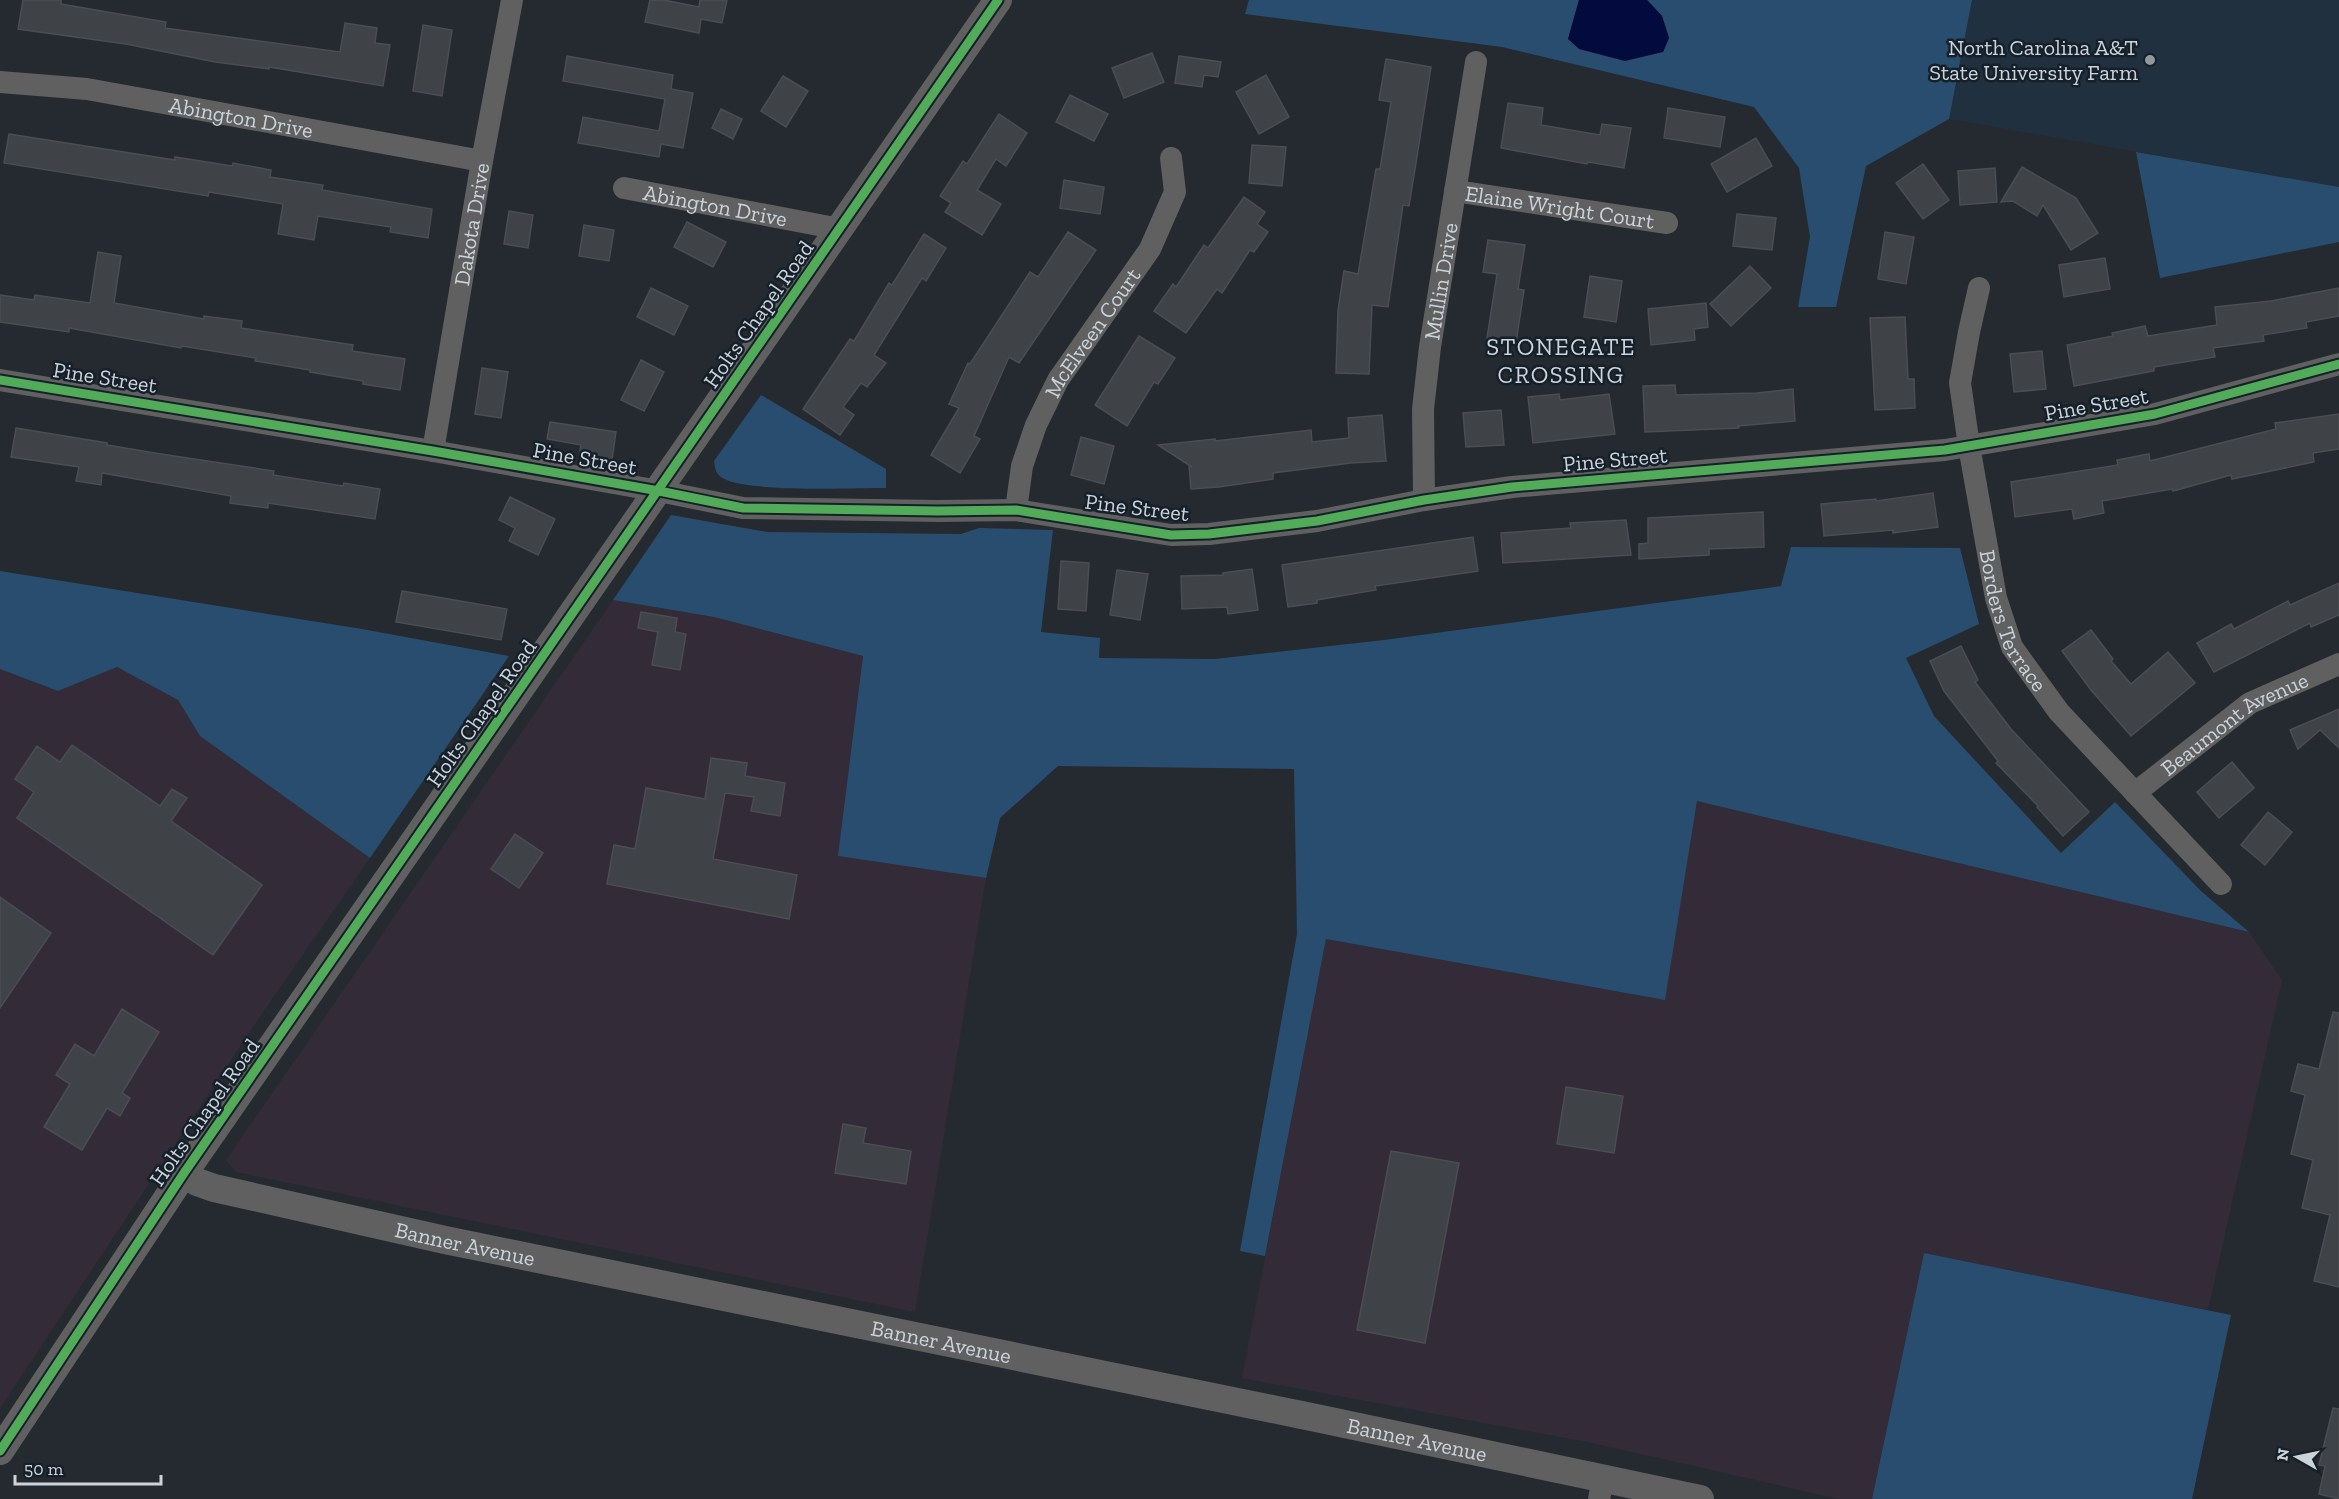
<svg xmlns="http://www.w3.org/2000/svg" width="2339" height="1499" viewBox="0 0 2339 1499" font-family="'Zilla Slab',serif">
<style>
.industrial{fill:#342b39}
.built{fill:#21303f}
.green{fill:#294d6e}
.water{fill:#030a3d}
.building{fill:#3f4247;stroke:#4b4d53;stroke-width:1.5}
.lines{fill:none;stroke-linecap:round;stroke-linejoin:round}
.minor{stroke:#606060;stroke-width:22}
.tertiary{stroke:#606060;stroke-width:28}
.cycleway-casing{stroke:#15202a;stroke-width:13}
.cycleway{stroke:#51ab58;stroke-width:9}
.poi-dot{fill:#91989e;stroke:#15202a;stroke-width:2}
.labels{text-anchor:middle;stroke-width:5;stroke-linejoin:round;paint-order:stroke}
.poi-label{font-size:22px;fill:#ccd3da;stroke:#15202a;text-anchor:end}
.street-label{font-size:22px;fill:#ccd3da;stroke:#15202a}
.neighbourhood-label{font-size:24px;letter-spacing:1.5px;fill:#ccd3da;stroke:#15202a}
</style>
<rect width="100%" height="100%" fill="#242a30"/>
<g class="industrial">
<path d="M613 600 714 617 863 656 839 856 986 878 915 1312 236 1172 226 1160Z"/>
<path d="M117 667 178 700 200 736 370 858 259 1018 0 1408V669L58 691Z"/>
<path d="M1697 801 2249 932 2282 980 2208 1310 1924 1253 1872 1499H1839L1592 1443 1242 1378 1326 939 1664 1000Z"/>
</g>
<path class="built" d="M1972 0H2339V187L1949 119Z"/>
<g class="green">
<path d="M1249 0H1579L1568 39 1663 52 1669 38 1662 16 1647 0H1972L1949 119 1866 166 1836 307H1798L1810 237 1799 168 1754 107 1502 47 1245 14Z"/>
<path d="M2136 152 2339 187V242L2160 278Z"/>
<path d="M761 395 886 469V488C856 488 741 493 721 477 715 472 715 468 714 461Z"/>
<path d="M671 515 767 532 961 534 979 528 1053 530 1041 632 1100 638 1099 658 1215 659 1384 640 1781 586 1791 547 1960 548 1979 624 1906 658 1934 716 2061 853 2115 802 2201 891 2249 932 1697 801 1665 1000 1326 939 1265 1256 1240 1251 1297 934 1294 769 1058 766 1000 818 986 878 838 856 863 656 714 617 613 600Z"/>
<path d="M0 571 362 629 509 656 370 858 200 736 178 700 117 667 58 691 0 669Z"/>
<path d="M1924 1253 2231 1315 2192 1499H1872Z"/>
</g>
<path class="water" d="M1579 0H1647L1662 16 1669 38 1663 52 1625 61 1579 49 1568 39Z"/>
<g class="building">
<path d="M23 0H61V4L166 22 165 28 340 52 345 23 377 28 375 43 390 45 383 86 269 67V69L215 62 126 44 18 29Z"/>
<path d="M650 0H664L699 7 700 0H727L722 23 701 19 699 33 645 22Z"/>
<path d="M423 25 452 30 442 96 413 91Z"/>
<path d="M1152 53 1164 82 1124 98 1112 68Z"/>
<path d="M567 56 673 75 671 89 693 93 683 148 661 144 659 157 578 143 583 117 659 131 665 99 563 81Z"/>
<path d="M1179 56 1221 62 1218 77 1204 75 1202 87 1175 83Z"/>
<path d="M1386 59 1431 67 1416 163 1409 206 1403 205 1388 307 1372 305 1369 374 1336 373 1338 310 1344 271 1358 274 1376 169H1380L1391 102 1379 100Z"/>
<path d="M1266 75 1289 117 1259 134 1236 92Z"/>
<path d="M783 76 808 91 786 127 761 111Z"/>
<path d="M1070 95 1108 114 1094 141 1056 122Z"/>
<path d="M1508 103 1543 108 1541 125 1600 135 1602 124 1631 128 1624 168 1588 162 1587 164 1501 148Z"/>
<path d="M1668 108 1725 117 1720 147 1664 138Z"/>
<path d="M721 109 742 119 733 139 712 128Z"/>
<path d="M999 114 1027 133 1006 166 996 159 977 190 1001 204 982 235 945 212 951 203 940 196 963 161 967 164Z"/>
<path d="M9 134 175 160V157L232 166 233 163 271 170 270 177 323 185 322 190 432 209 428 238 390 232 391 227 318 216 314 240 278 234 283 204 209 192 208 196 4 163Z"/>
<path d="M1756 138 1772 166 1727 192 1711 164Z"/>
<path d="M1252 145 1286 147 1282 186 1249 183Z"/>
<path d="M1923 164 1949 200 1923 219 1896 183Z"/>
<path d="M2022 167 2076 198 2098 233 2071 250 2043 205 2037 216 2013 201 2001 202Z"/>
<path d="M1995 168 1997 202 1960 205 1958 171Z"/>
<path d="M1064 180 1104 187 1100 214 1060 208Z"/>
<path d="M1244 197 1265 212 1257 224 1268 232 1254 252 1250 250 1222 293 1217 289 1186 333 1154 311 1173 284 1176 287 1204 245 1208 248Z"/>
<path d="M509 211 533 215 528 248 504 244Z"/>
<path d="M1737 214 1776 218 1772 250 1733 246Z"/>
<path d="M687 222 726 242 713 267 674 247Z"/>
<path d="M584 225 614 230 609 261 579 256Z"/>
<path d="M1068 232 1096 250 1019 363 1009 357 974 436 980 439 960 473 931 455 959 408 949 404 968 363 970 364 1030 272 1038 277Z"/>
<path d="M1885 232 1914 237 1906 284 1878 279Z"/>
<path d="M924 234 946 248 926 281 922 278 874 355 886 363 867 387 861 383 843 407 854 415 840 435 803 409 850 339 854 341 889 283 892 285Z"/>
<path d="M1488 240 1525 245 1518 289 1524 290 1516 343 1487 338 1497 274 1483 272Z"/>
<path d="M98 252 121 256 114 303 204 319V316L242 321 241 328 353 345 352 351 405 359 400 390 363 384V381L310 372V370L255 361 256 358 182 346 181 348 69 328V332L0 322V295L34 300 35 295 90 303Z"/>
<path d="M2105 258 2110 289 2064 297 2059 265Z"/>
<path d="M1750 266 1771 288 1731 326 1710 304Z"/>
<path d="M1590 276 1622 281 1616 322 1584 317Z"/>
<path d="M651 288 688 306 674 335 637 317Z"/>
<path d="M2339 288V316L2306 322 2307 328 2263 335 2264 341 2213 348 2215 357 2154 367V371L2074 386 2067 345 2113 336 2112 333 2145 326 2148 336 2217 325 2215 307 2271 301Z"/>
<path d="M1706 303 1708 327 1694 329 1695 340 1651 345 1648 309Z"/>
<path d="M1905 317 1908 379H1914L1915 408 1875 410 1870 318Z"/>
<path d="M1139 336 1175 358 1158 384 1154 382 1127 426 1095 405Z"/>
<path d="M2042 351 2046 389 2014 392 2010 354Z"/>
<path d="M641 360 664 372 644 411 621 400Z"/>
<path d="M482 368 508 372 501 418 475 414Z"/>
<path d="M1675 385 1676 395 1757 393 1793 389 1795 421 1738 426 1739 428 1645 432 1643 386Z"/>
<path d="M1559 394 1560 400 1609 394 1615 434 1533 443 1528 397Z"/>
<path d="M1501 410 1504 445 1466 447 1463 413Z"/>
<path d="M2339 414V449L2313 453 2314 462 2232 479 2231 475 2173 491 2172 489 2102 501 2104 513 2074 519 2072 509 2015 517 2011 482 2118 465 2117 460 2149 454 2150 461 2276 429 2275 423Z"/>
<path d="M1382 415 1386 461 1351 463 1273 473V479L1219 487 1191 489 1189 466 1192 467 1158 445 1215 439V441L1311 430 1312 442 1349 438 1348 418Z"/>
<path d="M550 422 616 432 612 460 579 455 581 445 547 439Z"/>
<path d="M16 428 107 443V445L161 454 274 471 273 475 343 486 344 483 380 489 375 519 268 503V508L230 503 231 496 102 473 101 485 76 481 79 467 11 457Z"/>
<path d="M1081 437 1114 446 1104 484 1071 475Z"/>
<path d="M1933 493 1938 527 1893 533V530L1824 536 1821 504 1876 499V501Z"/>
<path d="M510 497 555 519 538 555 509 541 515 528 499 520Z"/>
<path d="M1763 512 1764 547 1709 549V555L1639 559V544L1648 543V518Z"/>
<path d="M1626 520 1631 555 1503 563 1501 533 1571 528 1570 523Z"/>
<path d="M1473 537 1478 571 1375 586 1376 590 1317 600V603L1288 607 1282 565Z"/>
<path d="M1061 561 1089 563 1086 611 1058 609Z"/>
<path d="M1252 569 1258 610 1228 614 1227 607 1182 609 1181 576 1223 575V573Z"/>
<path d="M1117 570 1148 574 1140 620 1110 615Z"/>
<path d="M2339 583V615L2311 627 2310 623 2214 672 2197 643 2231 624 2234 629 2288 601 2290 605Z"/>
<path d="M402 591 507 609 501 640 396 622Z"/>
<path d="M641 612 677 618 675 632 686 634 680 670 652 665 658 632 638 628Z"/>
<path d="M2091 630 2113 659 2111 661 2131 684 2168 652 2195 683 2131 736 2091 690 2062 651Z"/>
<path d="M1961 646 1978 680 1975 682 2011 729 2089 812 2063 836 2037 807 2038 806 1996 763 1998 761 1944 691 1930 661Z"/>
<path d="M2339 709V748L2320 730 2298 749 2290 730Z"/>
<path d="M72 745 160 806 172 789 187 798 171 821 262 885 213 955 17 818 34 792 15 779 37 746 60 762Z"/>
<path d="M711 758 747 763 745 776 785 783 780 816 751 811 754 797 725 793 713 859 797 875 789 919 607 884 614 845 635 849 646 788 705 799Z"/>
<path d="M2232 762 2254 788 2219 818 2197 792Z"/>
<path d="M2268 812 2292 832 2265 865 2241 845Z"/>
<path d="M515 834 543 853 519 888 491 869Z"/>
<path d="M0 897 51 933 0 1008Z"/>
<path d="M122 1009 159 1032 122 1093 130 1098 120 1116 107 1108 82 1150 44 1127 70 1084 56 1075 75 1044 94 1056Z"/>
<path d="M2333 1012 2339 1013V1287L2314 1281 2330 1215 2302 1208 2313 1160 2291 1154 2305 1095 2291 1091 2298 1064 2319 1069Z"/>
<path d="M1566 1087 1623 1096 1614 1153 1557 1144Z"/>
<path d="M843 1124 866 1128 863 1143 911 1151 906 1184 835 1173Z"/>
<path d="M1391 1151 1459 1163 1425 1343 1357 1330Z"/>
<path d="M2333 1408 2339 1409V1499L2319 1494 2325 1466 2319 1465Z"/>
</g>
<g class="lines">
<g class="minor">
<path id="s1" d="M0 82 87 89 482 161"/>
<path id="s2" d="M624 188 840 229"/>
<path id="s3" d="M1455 191 1667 223"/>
<path id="s4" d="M1979 288 1969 332 1960 383 1969 446 1996 598 2012 647 2059 712 2221 884"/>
<path d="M0 380 433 451 659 491 743 508 938 511 1016 510 1171 535 1209 534 1317 521 1424 500 1512 487 1945 450 2155 414 2339 364"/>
<path id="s5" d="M433 451 482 161 512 0"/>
<path id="s6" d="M1424 500 1423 409 1430 347 1476 62"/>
<path id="s7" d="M1016 510 1022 466 1036 425 1058 380 1150 249 1175 192 1171 158"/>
<path id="s8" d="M2135 793 2250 703 2339 664"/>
<path d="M1599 1499 1603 1480"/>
</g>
<g class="tertiary">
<path id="s9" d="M184 1173 197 1182 214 1188 445 1240 1321 1419 1700 1499"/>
<path d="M0 1451 184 1173 998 0"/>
</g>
<g class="cycleway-casing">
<g id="cycleway">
<path d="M0 380 433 451 659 491 743 508 938 511 1016 510 1171 535 1209 534 1317 521 1424 500 1512 487 1945 450 2155 414 2339 364"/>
<path d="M0 1451 184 1173 998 0"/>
</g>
</g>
<use href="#cycleway" class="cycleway"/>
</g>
<circle class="poi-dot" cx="2150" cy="60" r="6"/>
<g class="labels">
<g class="poi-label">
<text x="2138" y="55">North Carolina A&amp;T<tspan x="2138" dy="25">State University Farm</tspan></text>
</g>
<g class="street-label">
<text dy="8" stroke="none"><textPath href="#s1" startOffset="244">Abington Drive</textPath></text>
<text dy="8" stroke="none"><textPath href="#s2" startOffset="93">Abington Drive</textPath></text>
<text dy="8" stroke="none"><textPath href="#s3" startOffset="106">Elaine Wright Court</textPath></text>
<text dy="8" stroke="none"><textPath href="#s5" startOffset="230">Dakota Drive</textPath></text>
<text dy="8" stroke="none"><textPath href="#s6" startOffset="220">Mullin Drive</textPath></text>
<text transform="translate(758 314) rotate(-55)" y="8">Holts Chapel Road</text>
<text dy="8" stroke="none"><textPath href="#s7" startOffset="196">McElveen Court</textPath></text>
<text transform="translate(105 377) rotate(9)" y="8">Pine Street</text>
<text transform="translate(2096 404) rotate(-10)" y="8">Pine Street</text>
<text transform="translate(585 458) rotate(10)" y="8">Pine Street</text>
<text transform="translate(1615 459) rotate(-5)" y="8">Pine Street</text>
<text transform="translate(1137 507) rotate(7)" y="8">Pine Street</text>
<text dy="8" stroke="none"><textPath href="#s4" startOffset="342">Borders Terrace</textPath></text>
<text transform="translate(481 713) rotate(-55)" y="8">Holts Chapel Road</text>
<text dy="8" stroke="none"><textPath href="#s8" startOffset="122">Beaumont Avenue</textPath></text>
<text transform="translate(204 1112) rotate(-55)" y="8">Holts Chapel Road</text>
<text dy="8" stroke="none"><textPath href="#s9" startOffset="291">Banner Avenue</textPath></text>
<text dy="8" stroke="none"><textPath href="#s9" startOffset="777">Banner Avenue</textPath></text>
<text dy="8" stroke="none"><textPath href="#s9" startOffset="1263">Banner Avenue</textPath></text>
</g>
<g class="neighbourhood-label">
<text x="1561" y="355">STONEGATE<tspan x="1561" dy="28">CROSSING</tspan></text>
</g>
</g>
<g transform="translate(2297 1457) rotate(279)" stroke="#15202a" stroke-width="4.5" paint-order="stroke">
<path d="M0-4.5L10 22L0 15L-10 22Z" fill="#ccd3da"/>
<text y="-9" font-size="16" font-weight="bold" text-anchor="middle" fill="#ccd3da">N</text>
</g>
<path d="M15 1475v9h146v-9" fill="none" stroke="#ccd3da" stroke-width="3"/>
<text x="24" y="1475" font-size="18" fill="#ccd3da" stroke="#15202a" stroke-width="4.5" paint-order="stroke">50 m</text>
</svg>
